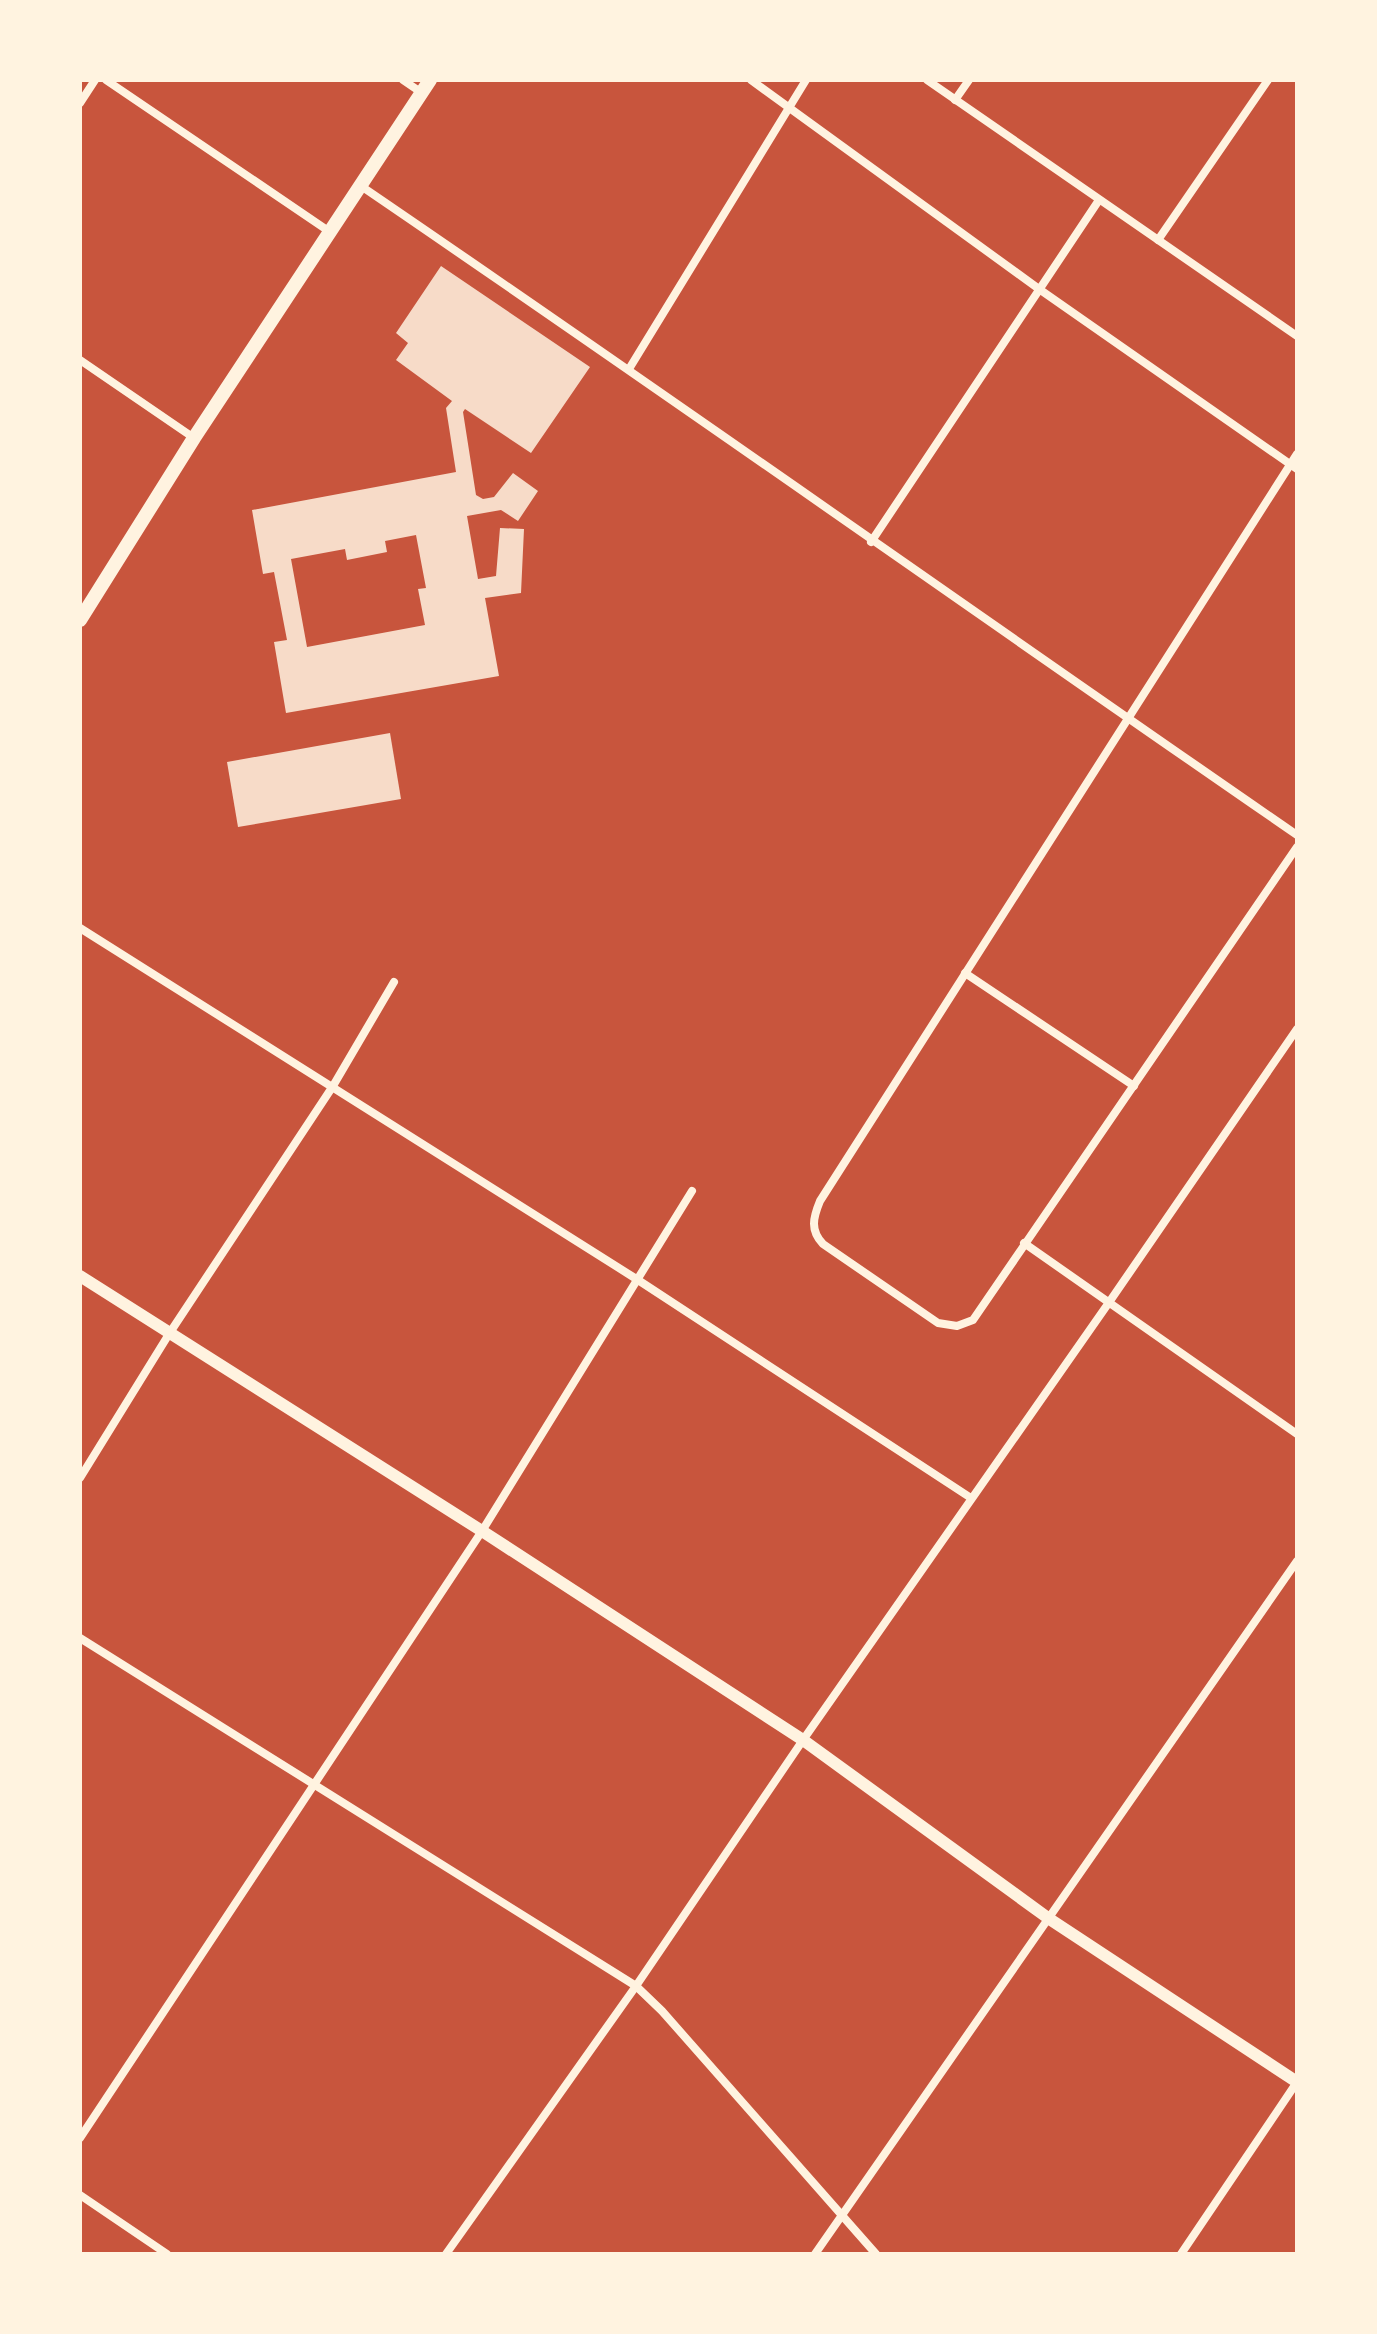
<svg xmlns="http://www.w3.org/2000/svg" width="1377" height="2334" viewBox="0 0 1377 2334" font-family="'Alegreya Sans',sans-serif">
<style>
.building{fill:#f7dbc8;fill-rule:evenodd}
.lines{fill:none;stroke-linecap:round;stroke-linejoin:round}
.minor{stroke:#fff3e0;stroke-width:8}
.tertiary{stroke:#fff3e0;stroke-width:12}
.secondary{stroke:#fff3e0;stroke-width:14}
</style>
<rect width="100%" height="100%" fill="#c8553d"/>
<g class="building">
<path d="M441 266 590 367 531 453 465 409 463 412 476 495 483 499 494 497 513 473 538 491 518 521 501 510 467 516 478 579 496 576 500 528 524 529 521 593 485 598 499 676 286 713 274 642 287 640 274 572 263 574 252 510 456 472 446 408 452 401 396 360 408 343 396 333ZM416 535 426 588 418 589 425 625 307 647 291 559 345 549 347 560 387 552 385 541Z"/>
<path d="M390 733 401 799 238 827 227 762Z"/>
</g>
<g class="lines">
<g class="minor">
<path d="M106 80 330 232"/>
<path d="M403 80 422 93"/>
<path d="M751 80 1039 289 1297 469"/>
<path d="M927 80 1297 336"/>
<path d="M955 100 969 80"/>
<path d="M80 103 95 80"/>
<path d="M361 186C675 400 985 620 1297 835"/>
<path d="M1158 240 1268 80"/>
<path d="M80 360 194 438"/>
<path d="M629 369 806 80"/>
<path d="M1297 454 820 1201C813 1218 810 1230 823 1244L938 1323 957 1326 973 1320 1297 847"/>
<path d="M871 542 1099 200"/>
<path d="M80 928 638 1280 971 1498"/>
<path d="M965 973 1134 1086"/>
<path d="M1024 1243 1297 1434"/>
<path d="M80 1478 169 1334 333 1086 394 982"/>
<path d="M80 1638 636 1986 662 2011 876 2254"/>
<path d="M80 2138 482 1531 692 1191"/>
<path d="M80 2195 167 2254"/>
<path d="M446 2254 636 1986 803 1740 1110 1301 1297 1029"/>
<path d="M815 2254 1297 1561"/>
<path d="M1181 2254 1297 2082"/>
</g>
<path class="tertiary" d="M80 1276 482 1531 803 1740 1048 1918 1297 2082"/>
<path class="secondary" d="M80 620 194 438 430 80"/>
</g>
<rect width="1377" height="2334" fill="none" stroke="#fff3e0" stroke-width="164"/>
</svg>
